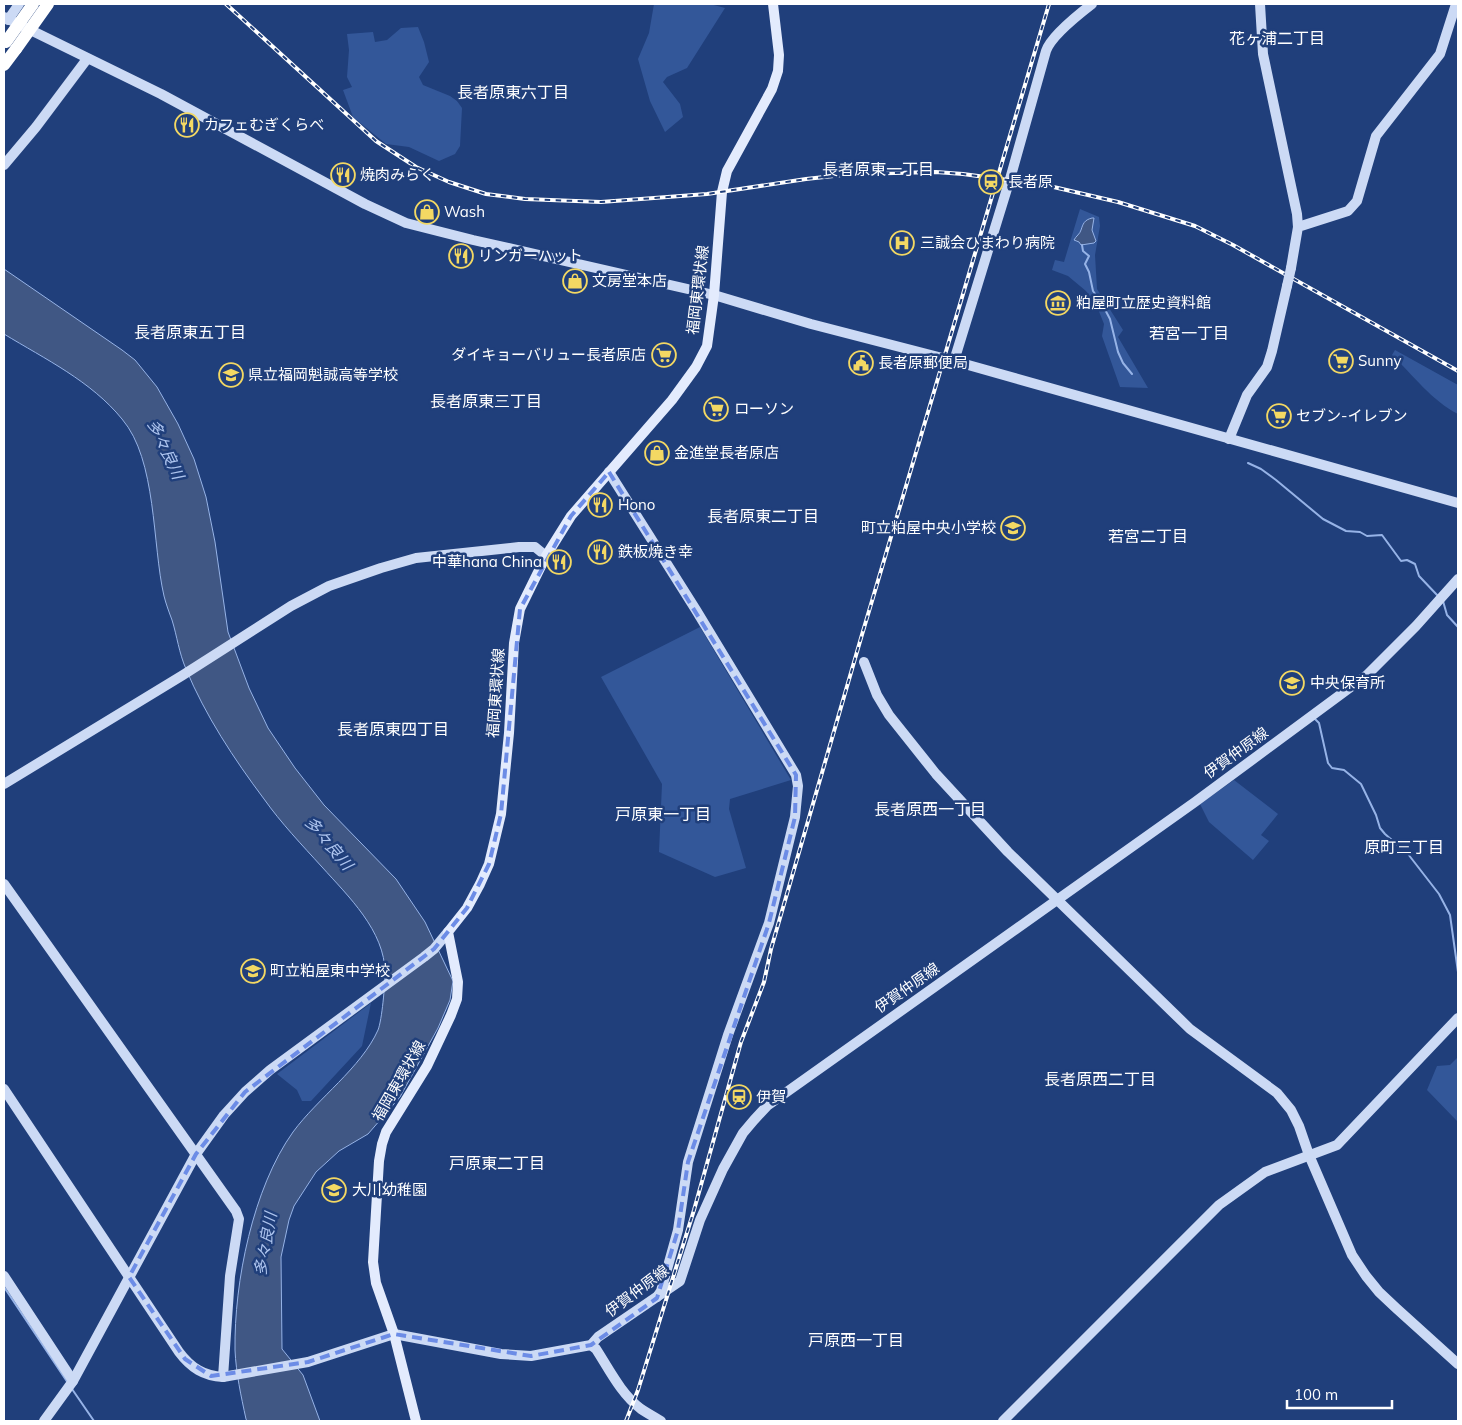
<svg xmlns="http://www.w3.org/2000/svg" width="1462" height="1425" viewBox="0 0 1462 1425" font-family="Mulish,'Noto Sans JP',sans-serif">
<style>
.green{fill:#335799}
.water{fill:#405784;stroke:#96b3e7}
.lines{fill:none;stroke-linecap:round;stroke-linejoin:round}
.stream{stroke:#96b3e7;stroke-width:2}
.secondary{stroke:#ccdaf5;stroke-width:10}
.primary{stroke:#e3ebfd;stroke-width:10}
.highway{stroke:#fff;stroke-width:12}
.rail-casing{stroke:#fff;stroke-width:4}
.rail{stroke:#203f7b;stroke-width:2;stroke-dasharray:5.5;stroke-linecap:butt}
.secondary-bridge{stroke:#ccdaf5;stroke-width:10}
.highway-bridge{stroke:#fff;stroke-width:12}
.marked{fill:none;stroke:#6c8ce6;stroke-width:4;stroke-dasharray:10 6;stroke-linejoin:round}
.labels{text-anchor:middle;stroke-width:5;stroke-linejoin:round;paint-order:stroke}
.poi-label{font-size:15px;fill:#fff;stroke:#203f7b;text-anchor:start}
.street-label{font-size:15px;fill:#fff;stroke:#203f7b}
.neighbourhood-label{font-size:16px;fill:#fff;stroke:#203f7b}
.water-label{font-size:16px;font-style:italic;fill:#adc4ee;stroke:#203f7b}
</style>
<rect width="100%" height="100%" fill="#203f7b"/>
<g class="green">
<path d="M654 4H710L725 8 687 68 667 77 663 82 680 104 683 117 665 132 650 101 638 59 649 33Z"/>
<path d="M418 27 424 42 429 62 419 77 423 85 450 96 457 101 462 108 460 146 455 154 439 161 409 147 386 144 353 117 343 90 352 87 347 77 349 50 347 34 373 32 375 42 387 40 401 28Z"/>
<path d="M1080 209 1099 217 1100 226 1095 255 1097 289 1123 330 1118 337 1148 388 1120 387 1102 336 1104 324 1098 309 1086 291 1068 276 1052 270 1055 260 1064 262Z"/>
<path d="M1395 350 1458 385V414C1432 401 1413 375 1392 355Z"/>
<path d="M700 627 791 780 730 799 729 809 746 868 715 877 659 852 662 784 601 677Z"/>
<path d="M1234 780 1278 814 1261 835 1269 841 1253 860 1209 822 1200 804Z"/>
<path d="M371 1003 362 1046 311 1101H302L297 1090 277 1074Z"/>
<path d="M1458 1057V1122L1427 1090 1437 1066 1450 1065Z"/>
</g>
<g class="water">
<path d="M1092 218H1094L1092 230 1096 241 1094 243 1081 245 1079 242 1074 240C1076 236 1080 234 1081 230 1083 224 1084 220 1092 218Z"/>
<path d="M4 269 122 350 135 360 157 387 178 424 194 459 206 497 215 542 228 632 249 688 268 728 295 768 324 805 396 879 425 922 453 981 450 1000 438 1028 400 1097 368 1134 339 1151 316 1172 294 1206 289 1220 281 1257 282 1349 303 1375 320 1421H247L246 1419C241 1396 236 1373 235 1350 234 1282 253 1188 293 1132 318 1098 361 1068 378 1030 382 1020 385 985 385 973 385 931 348 896 322 867 302 845 281 823 264 799 234 759 205 715 186 669 179 653 177 636 172 620 169 612 166 604 164 596 152 544 157 460 122 419 91 381 45 359 4 334Z"/>
</g>
<g class="lines">
<g class="stream">
<path d="M1082 245 1083 251 1089 256 1085 264 1089 272 1093 291 1101 302 1110 319 1118 352 1123 363 1132 374"/>
<path d="M1248 463 1261 469 1276 480 1323 519 1346 531 1360 532 1367 536 1382 535 1401 561 1407 560 1415 564 1419 576 1438 596"/>
<path d="M1443 601 1447 615 1458 627"/>
<path d="M1315 719 1319 723 1328 763 1332 768 1344 770 1361 784 1376 815 1380 828 1385 834 1408 854 1439 894 1450 915 1458 972"/>
<path d="M4 1287 68 1383"/>
<path d="M72 1389 94 1421"/>
</g>
<g class="secondary">
<path d="M1260 4 1263 54 1297 214 1298 227"/>
<path d="M4 17 161 94 365 204 406 223 473 240 714 295 811 324 954 361 1458 503"/>
<path d="M8 20 19 4"/>
<path d="M4 165 36 127 87 59"/>
<path d="M1291 268 1298 227 1348 211 1357 201 1376 136 1440 54 1456 4"/>
<path d="M954 361 1010 179 1046 51C1051 36 1079 14 1092 4"/>
<path d="M1229 439 1247 395 1267 367 1272 351 1287 286"/>
<path d="M609 472 696 610 796 775 798 786 795 817 769 923 728 1035 688 1162 678 1230 661 1291 657 1297"/>
<path d="M864 662 877 695 889 715 936 774 1008 852 1190 1029 1277 1093 1291 1110 1299 1126 1309 1155 1352 1255 1366 1276 1379 1292 1396 1308 1458 1364"/>
<path d="M4 784 183 675 291 606 329 586 381 568 416 558 519 547H535L546 556"/>
<path d="M4 884 236 1211 239 1219 230 1276 223 1377"/>
<path d="M4 1089 179 1352C191 1368 204 1376 223 1377L308 1362 394 1334 501 1354 531 1356 591 1345 598 1337 680 1281 700 1220 723 1169 743 1133 754 1120 767 1106 1195 802 1367 675 1416 626 1458 579"/>
<path d="M4 1276 73 1381"/>
<path d="M591 1345 596 1349C609 1369 621 1394 641 1409 647 1413 654 1417 661 1421"/>
<path d="M44 1421 73 1381 196 1154 224 1115 245 1092 270 1070 424 957 434 949 448 932"/>
<path d="M1003 1421 1219 1205 1265 1172 1337 1145 1458 1018"/>
</g>
<path class="primary" d="M416 1421 394 1334 376 1283 373 1262 379 1161 382 1144 386 1132 427 1066 451 1015 457 999 458 982 448 932 467 908 480 884 489 864 501 814 509 733 514 643 520 609 546 556 571 516 672 400 696 367 707 346 714 295 722 192 727 171 772 89 778 71 779 55 773 4"/>
<path class="highway" d="M4 65 16 49"/>
<g class="rail-casing">
<g id="rail">
<path d="M226 4 376 141 416 167 449 182 486 194 525 199 601 202 707 194 806 179 852 174 936 172 963 174 1045 185 1118 202 1195 226 1233 245 1458 371"/>
<path d="M626 1421 638 1390 694 1210 741 1042 764 982 771 949 861 638 1049 4"/>
</g>
</g>
<use href="#rail" class="rail"/>
<path class="secondary-bridge" d="M1287 286 1291 268"/>
<g class="highway-bridge">
<path d="M6 42 33 4"/>
<path d="M16 49 48 4"/>
</g>
</g>
<path class="marked" d="M609 472 796 775 795 817 769 923 688 1162 678 1230 657 1298 591 1345 531 1356 394 1334 308 1362 211 1376 185 1359 129 1277 196 1154 245 1092 434 949 467 908 489 864 501 814 520 609 571 516Z"/>
<defs>
<g id="restaurant-ring" transform="scale(1.25)"><circle r="9.5" fill="#203f7b" stroke="#f3d863" stroke-width="1.5"/><path d="M-5-6h1v4h1v-4h1v4h1v-4h1v5L-1.5 .5V6h-2V.5L-5-1ZM5-6V6H3V1.5H1.5Q1.5-4 5-6Z" fill="#f3d863"/></g>
<g id="station-ring" transform="scale(1.25)"><circle r="9.5" fill="#203f7b" stroke="#f3d863" stroke-width="1.5"/><path d="M-3-6H3Q5-6 5-4V2Q5 4 3 4L4.5 6H3L1.5 4h-3L-3 6H-4.5L-3 4Q-5 4-5 2V-4Q-5-6-3-6ZM-3.5-4v3h7v-3ZM-3.5 1v1.5H-2V1ZM2 1v1.5H3.5V1Z" fill="#f3d863"/></g>
<g id="shop-ring" transform="scale(1.25)"><circle r="9.5" fill="#203f7b" stroke="#f3d863" stroke-width="1.5"/><path d="M-5-2.5h2.3a2.7 3.5 0 0 1 5.4 0H5L5.5 6h-11ZM-1.5-2.5h3a1.5 2.3 0 0 0-3 0Z" fill="#f3d863"/></g>
<g id="hospital-ring" transform="scale(1.25)"><circle r="9.5" fill="#203f7b" stroke="#f3d863" stroke-width="1.5"/><path d="M-5-5h3v3.5h4V-5h3V5h-3V1.5h-4V5h-3Z" fill="#f3d863"/></g>
<g id="museum-ring" transform="scale(1.25)"><circle r="9.5" fill="#203f7b" stroke="#f3d863" stroke-width="1.5"/><path d="M0-6L6-3V-2H-6V-3ZM-5-1h2V3h-2ZM-1-1h2V3h-2ZM3-1h2V3H3ZM-6 4H6V6H-6Z" fill="#f3d863"/></g>
<g id="supermarket-ring" transform="scale(1.25)"><circle r="9.5" fill="#203f7b" stroke="#f3d863" stroke-width="1.5"/><path d="M-6-5.5h2.5l.6 2H6L4.5 2H-2.5L-4.4-4H-6ZM-1.5 3.2a1.3 1.3 0 1 0 .1 0ZM3 3.2a1.3 1.3 0 1 0 .1 0Z" fill="#f3d863"/></g>
<g id="civic-ring" transform="scale(1.25)"><circle r="9.5" fill="#203f7b" stroke="#f3d863" stroke-width="1.5"/><path d="M-.6-6.5H3V-4.5H.6V-3L4-1V1h2V6H-6V1h2V-1L-.6-3ZM-1.2 2.5V6h2.4V2.5Z" fill="#f3d863"/></g>
<g id="school-ring" transform="scale(1.25)"><circle r="9.5" fill="#203f7b" stroke="#f3d863" stroke-width="1.5"/><path d="M0-5L7-2L0 1L-7-2ZM-4 1L0 2.5L4 1V4Q0 6-4 4Z" fill="#f3d863"/></g>
</defs>
<g fill-rule="evenodd">
<use href="#restaurant-ring" x="187" y="125"/>
<use href="#restaurant-ring" x="343" y="175"/>
<use href="#station-ring" x="991" y="182"/>
<use href="#shop-ring" x="427" y="212"/>
<use href="#hospital-ring" x="902" y="243"/>
<use href="#restaurant-ring" x="461" y="256"/>
<use href="#shop-ring" x="575" y="281"/>
<use href="#museum-ring" x="1058" y="303"/>
<use href="#supermarket-ring" x="664" y="355"/>
<use href="#supermarket-ring" x="1341" y="361"/>
<use href="#civic-ring" x="861" y="363"/>
<use href="#school-ring" x="231" y="375"/>
<use href="#supermarket-ring" x="716" y="409"/>
<use href="#supermarket-ring" x="1279" y="416"/>
<use href="#shop-ring" x="657" y="453"/>
<use href="#restaurant-ring" x="600" y="505"/>
<use href="#school-ring" x="1013" y="528"/>
<use href="#restaurant-ring" x="600" y="552"/>
<use href="#restaurant-ring" x="559" y="562"/>
<use href="#school-ring" x="1292" y="683"/>
<use href="#school-ring" x="253" y="971"/>
<use href="#station-ring" x="739" y="1097"/>
<use href="#school-ring" x="334" y="1190"/>
</g>
<g class="labels">
<g class="poi-label">
<text x="204" y="130">カフェむぎくらべ</text>
<text x="360" y="180">焼肉みらく</text>
<text x="1008" y="187">長者原</text>
<text x="444" y="217">Wash</text>
<text x="920" y="248">三誠会ひまわり病院</text>
<text x="478" y="261">リンガーハット</text>
<text x="592" y="286">文房堂本店</text>
<text x="1076" y="308">粕屋町立歴史資料館</text>
<text x="646" y="360" text-anchor="end">ダイキョーバリュー長者原店</text>
<text x="1358" y="366">Sunny</text>
<text x="878" y="368">長者原郵便局</text>
<text x="248" y="380">県立福岡魁誠高等学校</text>
<text x="734" y="414">ローソン</text>
<text x="1296" y="421">セブン-イレブン</text>
<text x="674" y="458">金進堂長者原店</text>
<text x="618" y="510">Hono</text>
<text x="996" y="533" text-anchor="end">町立粕屋中央小学校</text>
<text x="618" y="557">鉄板焼き幸</text>
<text x="542" y="567" text-anchor="end">中華hana China</text>
<text x="1310" y="688">中央保育所</text>
<text x="270" y="976">町立粕屋東中学校</text>
<text x="756" y="1102">伊賀</text>
<text x="352" y="1195">大川幼稚園</text>
</g>
<g class="street-label">
<text transform="translate(698 290) rotate(-83)" y="5">福岡東環状線</text>
<text transform="translate(496 693) rotate(-86)" y="5">福岡東環状線</text>
<text transform="translate(1236 753) rotate(-36)" y="5">伊賀仲原線</text>
<text transform="translate(907 988) rotate(-35)" y="5">伊賀仲原線</text>
<text transform="translate(399 1081) rotate(-60)" y="5">福岡東環状線</text>
<text transform="translate(637 1291) rotate(-37)" y="5">伊賀仲原線</text>
</g>
<g class="neighbourhood-label">
<text x="1277" y="44">花ヶ浦二丁目</text>
<text x="513" y="98">長者原東六丁目</text>
<text x="878" y="175">長者原東一丁目</text>
<text x="190" y="338">長者原東五丁目</text>
<text x="1189" y="339">若宮一丁目</text>
<text x="486" y="407">長者原東三丁目</text>
<text x="763" y="522">長者原東二丁目</text>
<text x="1148" y="542">若宮二丁目</text>
<text x="393" y="735">長者原東四丁目</text>
<text x="930" y="815">長者原西一丁目</text>
<text x="663" y="820">戸原東一丁目</text>
<text x="1404" y="853">原町三丁目</text>
<text x="1100" y="1085">長者原西二丁目</text>
<text x="497" y="1169">戸原東二丁目</text>
<text x="856" y="1346">戸原西一丁目</text>
</g>
<g class="water-label">
<text transform="translate(166 449) rotate(65)" y="6">多々良川</text>
<text transform="translate(329 843) rotate(50)" y="6">多々良川</text>
<text transform="translate(265 1244) rotate(-80)" y="6">多々良川</text>
</g>
</g>
<rect width="1462" height="1425" fill="none" stroke="#ffffff" stroke-width="10"/>
<path d="M1287 1400v8h105v-8" fill="none" stroke="#ffffff" stroke-width="2.5"/>
<text x="1294" y="1400" font-size="15" fill="#ffffff" stroke="#203f7b" stroke-width="4" paint-order="stroke">100 m</text>
</svg>
